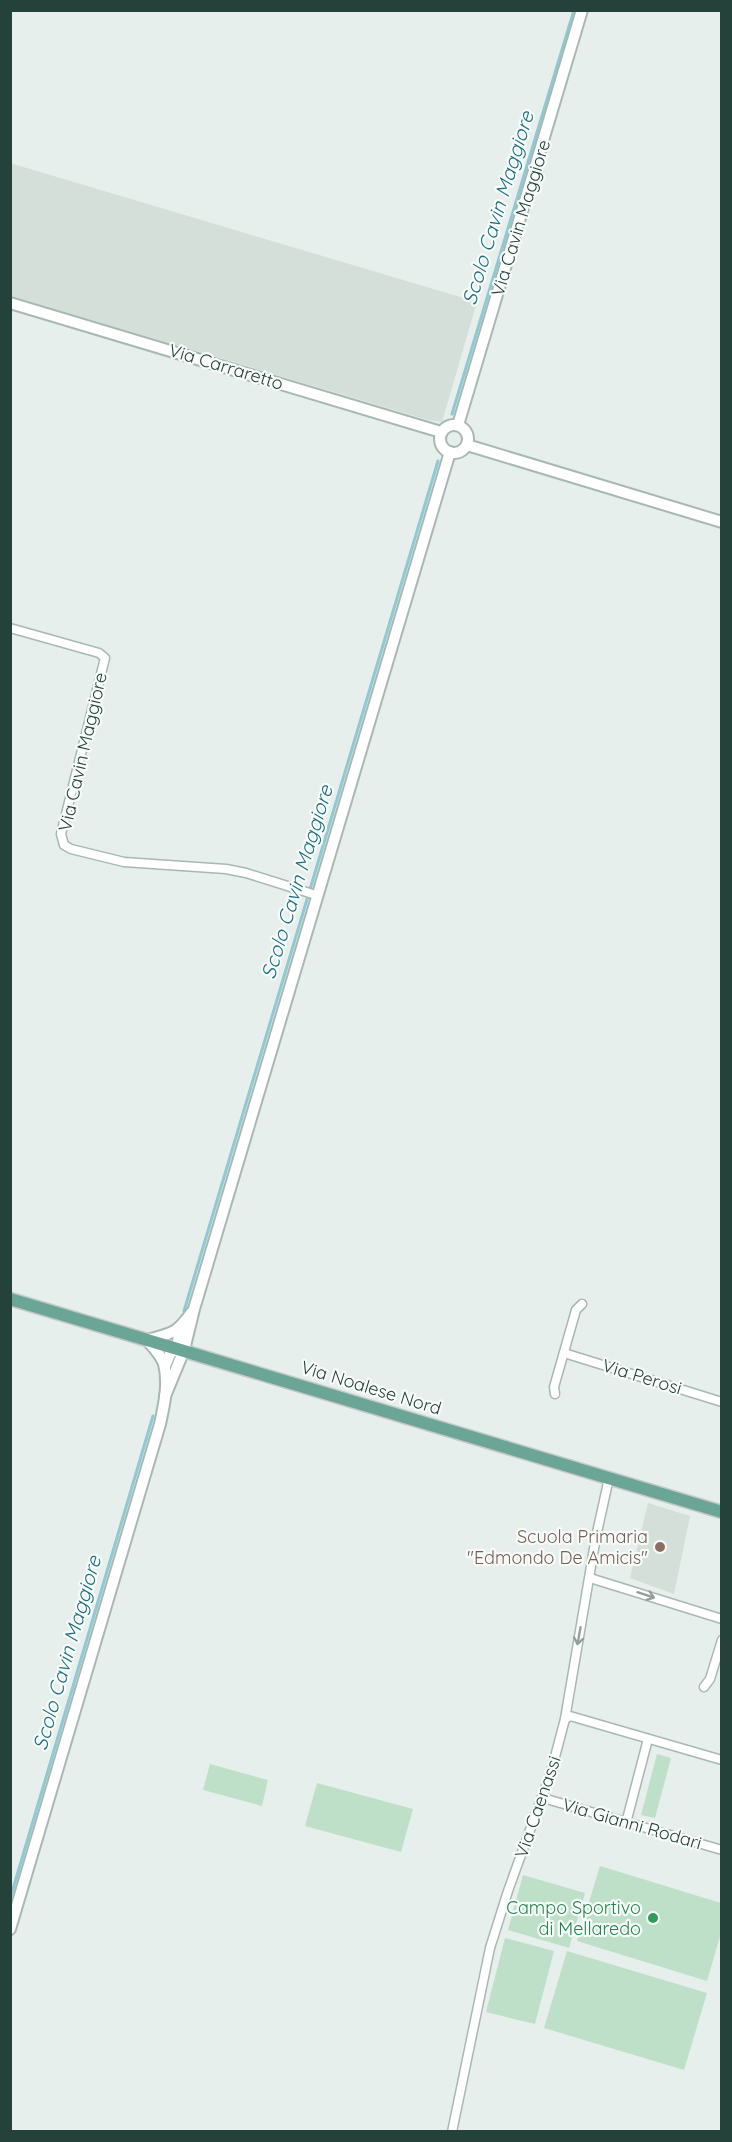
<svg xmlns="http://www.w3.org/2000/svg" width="732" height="2142" viewBox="0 0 732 2142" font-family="Quicksand,sans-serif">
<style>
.built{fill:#d4dfda}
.green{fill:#bfe0c8}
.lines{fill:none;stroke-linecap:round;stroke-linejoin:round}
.stream{stroke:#8ec9d4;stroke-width:3}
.minor-casing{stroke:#a8b8b2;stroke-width:11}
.tertiary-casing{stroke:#a8b8b2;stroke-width:14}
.primary-casing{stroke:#c2cac8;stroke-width:15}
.minor{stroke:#fff;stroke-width:8}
.tertiary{stroke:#fff;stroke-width:10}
.primary{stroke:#6aa596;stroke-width:12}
.oneway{stroke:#92a09c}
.education-dot{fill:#8d6e63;stroke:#f7fbf9;stroke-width:2}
.leisure-dot{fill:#2e9e5b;stroke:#f7fbf9;stroke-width:2}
.labels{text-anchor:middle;stroke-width:4.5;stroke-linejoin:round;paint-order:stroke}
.street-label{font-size:18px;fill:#24423a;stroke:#f7fbf9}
.education-label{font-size:18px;fill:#785e54;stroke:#f7fbf9;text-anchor:end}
.leisure-label{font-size:18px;fill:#27864d;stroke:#f7fbf9;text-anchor:end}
.water-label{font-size:20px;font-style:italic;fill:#1c6f80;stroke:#f7fbf9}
</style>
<rect width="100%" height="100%" fill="#e6efeb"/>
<g class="built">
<path d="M10 163 477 302 442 422 428 420 11 296Z"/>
<path d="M648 1503 690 1516 674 1594 630 1578Z"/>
</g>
<g class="green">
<path d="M657 1754 671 1758 655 1818 641 1815Z"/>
<path d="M210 1764 268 1780 262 1806 203 1790Z"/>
<path d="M317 1783 413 1809 401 1852 305 1826Z"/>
<path d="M600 1866 721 1903V1933L707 1981 577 1941Z"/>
<path d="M523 1875 585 1893 569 1948 508 1930Z"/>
<path d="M505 1938 554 1951 535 2024 486 2012Z"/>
<path d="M567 1951 707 1993 684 2070 544 2028Z"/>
</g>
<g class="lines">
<g class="stream">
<path d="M452 414 574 10"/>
<path d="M184 1311 438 461"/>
<path d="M10 1899 153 1416"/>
</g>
<g class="minor-casing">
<g id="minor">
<path d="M10 628 99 653 105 658 61 834 64 845 71 849 124 862 226 869 246 873 316 895"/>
<path d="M564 1353 722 1402"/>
<path d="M555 1394 554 1387 576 1310 582 1304"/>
<path d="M590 1578 722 1619"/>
<path d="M704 1687 710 1679 722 1640"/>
<path d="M565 1719 570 1716 722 1760"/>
<path d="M543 1798 722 1850"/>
<path d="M626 1823 648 1739"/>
<path d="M452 2132 490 1948 508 1891 551 1772 565 1719 596 1537 609 1478"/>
</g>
</g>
<g class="tertiary-casing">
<g id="tertiary">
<path d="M10 303 441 432"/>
<circle cx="454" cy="439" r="14"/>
<path d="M458 425 582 10"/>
<path d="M467 445 722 522"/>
<path d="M165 1366 170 1354 177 1348 180 1328"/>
<path d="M165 1396 184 1350 194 1309 450 452"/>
<path d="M10 1929 160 1424C164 1406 169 1383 164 1364 161 1355 153 1347 147 1340 173 1333 176 1334 192 1312"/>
</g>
</g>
<g class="primary-casing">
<path id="primary" d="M10 1299 722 1512"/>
</g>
<use href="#minor" class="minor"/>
<use href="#tertiary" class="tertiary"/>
<use href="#primary" class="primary"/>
</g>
<defs><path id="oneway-shaft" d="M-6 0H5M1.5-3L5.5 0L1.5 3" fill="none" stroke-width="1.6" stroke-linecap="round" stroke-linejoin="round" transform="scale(1.5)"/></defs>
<g class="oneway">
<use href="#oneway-shaft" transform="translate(646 1595) rotate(18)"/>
<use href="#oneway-shaft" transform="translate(579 1636) rotate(100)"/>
</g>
<circle class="education-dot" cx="660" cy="1547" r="6"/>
<circle class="leisure-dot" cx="653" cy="1918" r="6"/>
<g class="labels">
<g class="street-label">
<text transform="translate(521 218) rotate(-73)" y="6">Via Cavin Maggiore</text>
<text transform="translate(226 367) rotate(17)" y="6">Via Carraretto</text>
<text transform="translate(83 752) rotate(-77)" y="6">Via Cavin Maggiore</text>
<text transform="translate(642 1377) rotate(17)" y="6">Via Perosi</text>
<text transform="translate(371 1388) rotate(17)" y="6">Via Noalese Nord</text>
<text transform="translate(538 1807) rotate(-71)" y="6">Via Caenassi</text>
<text transform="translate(632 1824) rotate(16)" y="6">Via Gianni Rodari</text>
</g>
<g class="education-label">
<text x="648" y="1543">Scuola Primaria<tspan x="648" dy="21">"Edmondo De Amicis"</tspan></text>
</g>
<g class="leisure-label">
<text x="641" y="1914">Campo Sportivo<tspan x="641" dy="21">di Mellaredo</tspan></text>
</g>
<g class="water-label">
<text transform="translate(498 208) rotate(-73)" y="7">Scolo Cavin Maggiore</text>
<text transform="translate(297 882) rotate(-73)" y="7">Scolo Cavin Maggiore</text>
<text transform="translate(67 1653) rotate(-74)" y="7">Scolo Cavin Maggiore</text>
</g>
</g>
<rect width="732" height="2142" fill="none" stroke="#24423a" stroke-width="24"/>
</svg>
